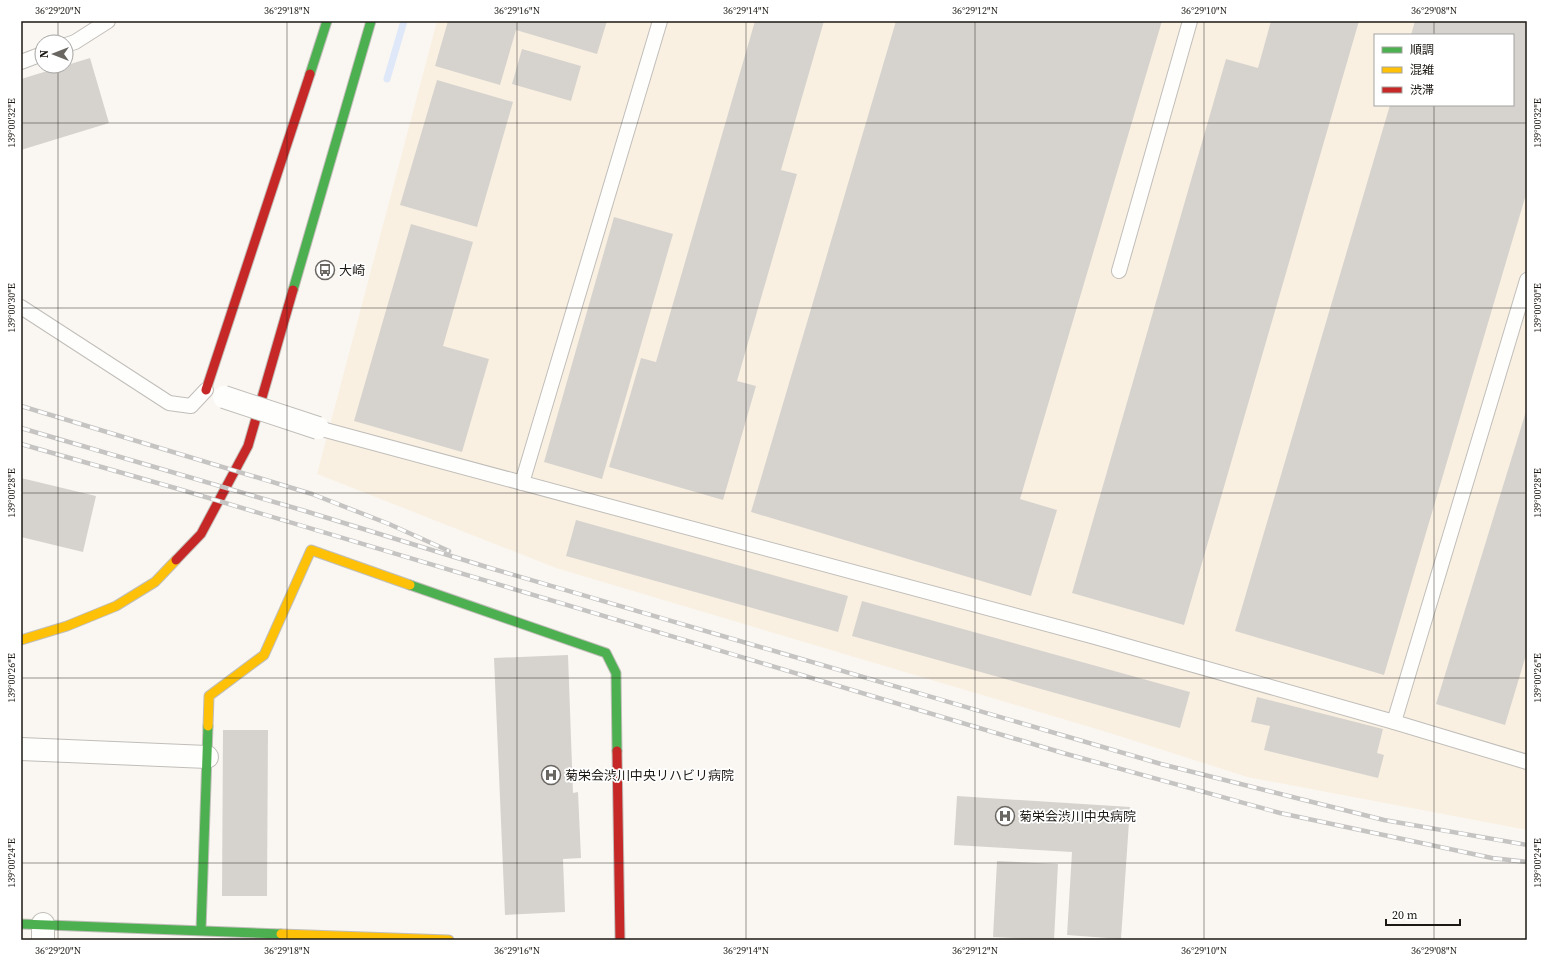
<svg xmlns="http://www.w3.org/2000/svg" width="1548" height="961" viewBox="0 0 1548 961" font-family="'Source Serif 4','Noto Sans JP',serif">
<style>
.built{fill:#f9f0e2;fill-rule:evenodd}
.lines{fill:none;stroke-linecap:round;stroke-linejoin:round}
.stream{stroke:#dee8f9;stroke-width:7}
.building{fill:#d6d3ce}
.lane-casing{stroke:#c1beb9;stroke-width:16}
.street-casing{stroke:#c1beb9;stroke-width:24}
.fast-casing{stroke:#c1beb9;stroke-width:11}
.slow-casing{stroke:#c1beb9;stroke-width:11}
.jam-casing{stroke:#c1beb9;stroke-width:11}
.lane{stroke:#fefefd;stroke-width:14}
.street{stroke:#fefefd;stroke-width:22}
.fast{stroke:#4caf50;stroke-width:9}
.slow{stroke:#ffc107;stroke-width:9}
.jam{stroke:#c62828;stroke-width:9}
.rail-casing{stroke:#c5c4c2;stroke-width:4.5}
.rail{stroke:#fff;stroke-width:3;stroke-dasharray:9;stroke-linecap:butt}
.street-bridge-casing{stroke:#c1beb9;stroke-width:24;stroke-linecap:butt}
.street-bridge{stroke:#fefefd;stroke-width:22}
.ticks{fill:none;stroke:#1c1813;stroke-width:1;stroke-opacity:0.45}
.labels{text-anchor:middle;stroke-width:3.5;stroke-linejoin:round;paint-order:stroke}
.poi-label{font-size:13px;fill:#1c1813;stroke:#fff;text-anchor:start}
.neatline{fill:none;stroke:#1c1813;stroke-width:1.5}
.ticks-label{font-size:10px;text-anchor:middle;fill:#1c1813}
</style>
<rect width="100%" height="100%" fill="#faf7f2"/>
<path class="built" d="M437 21H1527V830L1247 777 1113 734 556 568 317 474ZM1375 35H1513V105H1375Z"/>
<g class="lines">
<path class="stream" d="M387 79 404 21"/>
</g>
<g class="building">
<path d="M448 21H607L597 54 516 30 500 85 435 66Z"/>
<path d="M755 21H824L781 170 797 174 737 381 756 386 723 500 609 467 641 358 656 362Z"/>
<path d="M896 21H1162L1020 499 1057 510 1031 596 751 512Z"/>
<path d="M1271 21H1359L1184 625 1072 593 1226 59 1258 68Z"/>
<path d="M1415 21H1527V191L1384 675 1235 631 1390 105H1513V35H1411Z"/>
<path d="M522 49 581 66 571 101 512 84Z"/>
<path d="M90 58 109 123 21 150V79Z"/>
<path d="M437 80 513 102 477 227 400 205Z"/>
<path d="M614 217 673 234 602 479 544 462Z"/>
<path d="M411 224 473 242 443 346 489 359 462 452 354 421Z"/>
<path d="M1527 408V652L1505 725 1436 704Z"/>
<path d="M21 478 96 496 83 552 21 537Z"/>
<path d="M576 520 848 596 838 632 566 556Z"/>
<path d="M862 601 1190 692 1180 728 852 636Z"/>
<path d="M568 655 573 793 578 792 581 858 563 859 565 912 505 915 494 658Z"/>
<path d="M1257 697 1383 729 1377 753 1384 755 1378 778 1264 750 1270 726 1251 722Z"/>
<path d="M223 730H268L267 896H222Z"/>
<path d="M957 796 1130 807 1121 939 1067 935 1072 852 954 845Z"/>
<path d="M997 861 1058 864 1054 940 993 937Z"/>
</g>
<g class="lines">
<g class="lane-casing">
<g id="lane">
<path d="M66 45 75 42 108 21"/>
<path d="M21 62 42 54"/>
<path d="M1119 271 1190 21"/>
<path d="M21 307 169 403 191 406 206 390"/>
<path d="M318 428 1095 637 1394 722 1527 762"/>
<path d="M522 483 660 21"/>
<path d="M1394 722 1527 280"/>
</g>
</g>
<g class="street-casing">
<g id="street">
<path d="M21 749 207 757"/>
<path d="M43 940V924"/>
</g>
</g>
<g class="fast-casing">
<g id="fast">
<path d="M310 74 327 21"/>
<path d="M293 290 371 21"/>
<path d="M410 585 606 653 616 673 617 751"/>
<path d="M21 924 281 934"/>
<path d="M201 930 208 726"/>
</g>
</g>
<g class="slow-casing">
<g id="slow">
<path d="M21 640 67 626 116 606 155 582 176 560"/>
<path d="M208 726 209 696 264 655 311 550 410 585"/>
<path d="M281 934 449 940"/>
</g>
</g>
<g class="jam-casing">
<g id="jam">
<path d="M206 390 310 74"/>
<path d="M176 560 201 534 248 446 293 290"/>
<path d="M617 751 620 940"/>
</g>
</g>
<use href="#lane" class="lane"/>
<use href="#street" class="street"/>
<use href="#fast" class="fast"/>
<use href="#slow" class="slow"/>
<use href="#jam" class="jam"/>
<g class="rail-casing">
<g id="rail">
<path d="M21 406 312 494 389 524 449 551"/>
<path d="M21 428 305 511 490 568 1161 764 1384 820 1527 845"/>
<path d="M21 444 182 490 1063 753 1280 813 1492 858 1527 862"/>
</g>
</g>
<use href="#rail" class="rail"/>
<g class="street-bridge-casing">
<path id="street-bridge" d="M224 397 318 428"/>
</g>
<use href="#street-bridge" class="street-bridge"/>
</g>
<path class="ticks" d="M58 21V42M287 21V940M517 21V940M746 21V940M975 21V940M1204 21V940M1434 21V35M58 66V940M1434 105V940M21 123H1527M21 308H1527M21 493H1527M21 678H1527M21 863H1527"/>
<defs>
<g id="bus-ring" transform="scale(1)"><circle r="9.5" fill="#fff" stroke="#6a6661" stroke-width="1.5"/><path d="M-5-6H5V4H4V6H2V4H-2V6H-4V4H-5ZM-3.5-4V0h7V-4ZM-3.5 1.2v1.5H-2V1.2ZM2 1.2v1.5H3.5V1.2Z" fill="#6a6661"/></g>
<g id="hospital-ring" transform="scale(1)"><circle r="9.5" fill="#fff" stroke="#6a6661" stroke-width="1.5"/><path d="M-5-5h3v3.5h4V-5h3V5h-3V1.5h-4V5h-3Z" fill="#6a6661"/></g>
</defs>
<g fill-rule="evenodd">
<use href="#bus-ring" x="325" y="270"/>
<use href="#hospital-ring" x="551" y="775"/>
<use href="#hospital-ring" x="1005" y="816"/>
</g>
<g class="labels">
<g class="poi-label">
<text x="339" y="275">大崎</text>
<text x="565" y="780">菊栄会渋川中央リハビリ病院</text>
<text x="1019" y="821">菊栄会渋川中央病院</text>
</g>
</g>
<rect width="1548" height="961" fill="none" stroke="#ffffff" stroke-width="44"/>
<rect x="1374" y="34" width="140" height="72" fill="#ffffff" stroke="#a4a3a1"/>
<rect x="1382" y="47" width="20" height="6" fill="#4caf50" stroke="#a4a3a1"/>
<text x="1410" y="54" font-size="12" fill="#1c1813">順調</text>
<rect x="1382" y="67" width="20" height="6" fill="#ffc107" stroke="#a4a3a1"/>
<text x="1410" y="74" font-size="12" fill="#1c1813">混雑</text>
<rect x="1382" y="87" width="20" height="6" fill="#c62828" stroke="#a4a3a1"/>
<text x="1410" y="94" font-size="12" fill="#1c1813">渋滞</text>
<g transform="translate(54 54) rotate(270)"><circle r="19" fill="#ffffff" stroke="#a4a3a1"/>
<path d="M0-3L7 15L0 10L-7 15Z" fill="#6a6661"/>
<text y="-6" font-size="11" font-weight="bold" text-anchor="middle" fill="#1c1813">N</text>
</g>
<path d="M1386 919v6h74v-6" fill="none" stroke="#1c1813" stroke-width="2"/>
<text x="1392" y="919" font-size="12" fill="#1c1813" stroke="#ffffff" stroke-width="3" paint-order="stroke">20 m</text>
<rect x="22" y="22" width="1504" height="917" class="neatline"/>
<g class="ticks-label">
<text x="58" y="14">36°29'20"N</text>
<text x="287" y="14">36°29'18"N</text>
<text x="517" y="14">36°29'16"N</text>
<text x="746" y="14">36°29'14"N</text>
<text x="975" y="14">36°29'12"N</text>
<text x="1204" y="14">36°29'10"N</text>
<text x="1434" y="14">36°29'08"N</text>
<text transform="translate(1537 123) rotate(-90)" y="4">139°00'32"E</text>
<text transform="translate(11 123) rotate(-90)" y="4">139°00'32"E</text>
<text transform="translate(1537 308) rotate(-90)" y="4">139°00'30"E</text>
<text transform="translate(11 308) rotate(-90)" y="4">139°00'30"E</text>
<text transform="translate(1537 493) rotate(-90)" y="4">139°00'28"E</text>
<text transform="translate(11 493) rotate(-90)" y="4">139°00'28"E</text>
<text transform="translate(1537 678) rotate(-90)" y="4">139°00'26"E</text>
<text transform="translate(11 678) rotate(-90)" y="4">139°00'26"E</text>
<text transform="translate(1537 863) rotate(-90)" y="4">139°00'24"E</text>
<text transform="translate(11 863) rotate(-90)" y="4">139°00'24"E</text>
<text x="58" y="954">36°29'20"N</text>
<text x="287" y="954">36°29'18"N</text>
<text x="517" y="954">36°29'16"N</text>
<text x="746" y="954">36°29'14"N</text>
<text x="975" y="954">36°29'12"N</text>
<text x="1204" y="954">36°29'10"N</text>
<text x="1434" y="954">36°29'08"N</text>
</g>
</svg>
